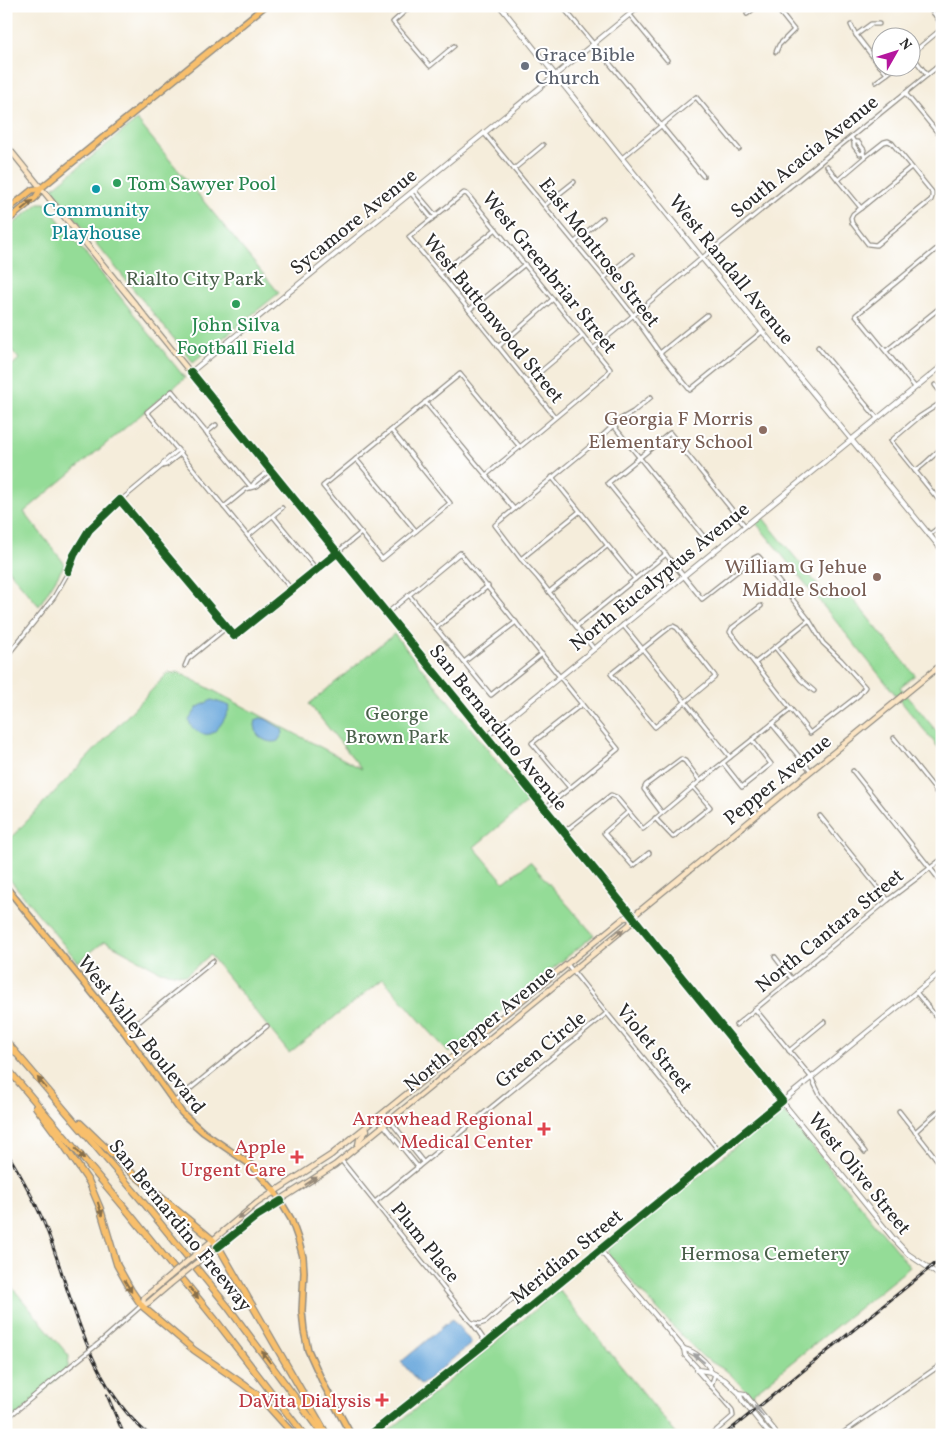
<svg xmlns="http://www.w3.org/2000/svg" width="948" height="1441" viewBox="0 0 948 1441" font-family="Vollkorn,serif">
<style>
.green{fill:#94dc97;stroke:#608461}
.water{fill:#6aa8dc;stroke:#4a6a84}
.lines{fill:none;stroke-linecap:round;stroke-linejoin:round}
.minor-casing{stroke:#908c83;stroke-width:5.5}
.tertiary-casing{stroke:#908c83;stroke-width:6}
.secondary-casing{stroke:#908c83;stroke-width:7}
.primary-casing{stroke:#908c83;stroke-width:8}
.motorway-casing{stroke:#908c83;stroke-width:8}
.minor{stroke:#fff;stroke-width:3}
.tertiary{stroke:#fff;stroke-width:4}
.secondary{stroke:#fce5c4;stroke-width:4.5}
.primary{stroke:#f8bf6c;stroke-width:5}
.motorway{stroke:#f8bf6c;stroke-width:5.5}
.rail-casing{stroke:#2b2b2b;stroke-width:3}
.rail{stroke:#fff;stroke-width:1;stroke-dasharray:4;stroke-linecap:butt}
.minor-bridge-casing{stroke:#908c83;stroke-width:5.5;stroke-linecap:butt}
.secondary-bridge-casing{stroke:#908c83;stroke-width:7;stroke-linecap:butt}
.minor-bridge{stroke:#fff;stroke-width:3}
.secondary-bridge{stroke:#fce5c4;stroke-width:4.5}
.cycleway-casing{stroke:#fff;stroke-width:11}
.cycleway{stroke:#1b5e20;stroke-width:8}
.oneway{fill:#876e48}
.oneway2{fill:#948878}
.oneway3{fill:#a0a0a0}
.worship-dot{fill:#6b7280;stroke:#fff;stroke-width:2}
.leisure-dot{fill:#2e9e5b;stroke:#fff;stroke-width:2}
.culture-dot{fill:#0f9aa8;stroke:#fff;stroke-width:2}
.education-dot{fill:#8d6e63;stroke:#fff;stroke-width:2}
.health-dot{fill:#e0444e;stroke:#fff;stroke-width:2}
.labels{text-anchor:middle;stroke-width:4;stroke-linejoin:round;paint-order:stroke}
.worship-label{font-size:20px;fill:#5b616d;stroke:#fff;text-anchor:start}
.street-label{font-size:20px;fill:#2b2b2b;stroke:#fff}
.leisure-label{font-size:20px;fill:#27864d;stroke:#fff;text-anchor:start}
.culture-label{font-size:20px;fill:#0d838f;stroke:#fff}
.park-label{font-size:20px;fill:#4a604b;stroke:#fff}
.education-label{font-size:20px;fill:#785e54;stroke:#fff;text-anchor:end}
.health-label{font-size:20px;fill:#be3a42;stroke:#fff;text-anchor:end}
</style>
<rect width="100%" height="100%" fill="#fff"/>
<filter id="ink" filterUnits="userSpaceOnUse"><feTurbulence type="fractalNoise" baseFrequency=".02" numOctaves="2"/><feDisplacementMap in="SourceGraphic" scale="10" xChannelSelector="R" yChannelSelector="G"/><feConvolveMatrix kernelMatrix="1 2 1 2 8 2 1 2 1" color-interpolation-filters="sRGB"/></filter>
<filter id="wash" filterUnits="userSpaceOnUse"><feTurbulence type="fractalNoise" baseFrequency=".0096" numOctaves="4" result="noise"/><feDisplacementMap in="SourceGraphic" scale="20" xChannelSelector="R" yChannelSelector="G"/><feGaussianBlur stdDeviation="1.12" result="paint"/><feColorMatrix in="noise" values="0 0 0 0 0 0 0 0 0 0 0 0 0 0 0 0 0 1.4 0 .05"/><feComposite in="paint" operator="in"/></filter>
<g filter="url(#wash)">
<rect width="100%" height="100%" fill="#f5eddb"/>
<g class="green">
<path d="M137 120 279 293 193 362 53 191 54 187Z"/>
<path d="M39 203H45L185 378 24 512 65 564 39 606 6 567V371L19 359 6 343V230Z"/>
<path d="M763 518 830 600H837L847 592 915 675 900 687 942 738V752L756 523Z"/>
<path d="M394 634 477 736 528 802 474 847 504 882 530 862 594 935 449 1053 383 979 289 1053 210 955 186 975 160 971 105 941 78 962 6 875V843L168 673H180L362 769 309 704Z"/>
<path d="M782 1109 910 1267 751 1395 728 1372 703 1357 681 1335 644 1295 607 1252 608 1249Z"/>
<path d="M6 1280 69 1356 68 1368 6 1427Z"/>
<path d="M559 1290 677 1435H384Z"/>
</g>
<g class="water">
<path d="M212 700 230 706C228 714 218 732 210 734 206 735 202 734 199 732 193 729 190 726 189 720L198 707Z"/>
<path d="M260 718 266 719 282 729 283 733 278 741C271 744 262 740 257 734L255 725 256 720Z"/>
<path d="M452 1319 472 1343 421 1385 401 1362Z"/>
</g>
</g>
<g filter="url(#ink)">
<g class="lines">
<g class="minor-casing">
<g id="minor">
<path d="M411 6 393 22 430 66 454 46"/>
<path d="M562 6 703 176"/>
<path d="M775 6 794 30 779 45 776 52"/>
<path d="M890 7V6"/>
<path d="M747 14 757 6"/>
<path d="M630 15 667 60"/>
<path d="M851 25 856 35 880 66"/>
<path d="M856 35 871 24H879"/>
<path d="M911 54 927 75"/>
<path d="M910 55 939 31C944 22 933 13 927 6"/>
<path d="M882 68 887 74"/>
<path d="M876 82 895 68"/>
<path d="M905 93 942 138"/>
<path d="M484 133 604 278 633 315 660 353 690 390 763 331"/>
<path d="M851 137 854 142H858L864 150 863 153 865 157 838 180 861 208 853 214 851 218 852 223 868 244 876 245 931 200 932 197V192L892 143 888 141 884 142 865 157"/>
<path d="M854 142V146L860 154 863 153"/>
<path d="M622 158 696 97 739 149"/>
<path d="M827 166 838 180"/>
<path d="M514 169 543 145"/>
<path d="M414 190 436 216"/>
<path d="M411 193 432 219"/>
<path d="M545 205 574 182"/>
<path d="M861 208 911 167"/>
<path d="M575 242 603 218"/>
<path d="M440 274 496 229"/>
<path d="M604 278 632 255"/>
<path d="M469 310 525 264"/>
<path d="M498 347 553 299"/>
<path d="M818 347 877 418"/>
<path d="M594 348 702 258 942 63"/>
<path d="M886 351 942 306"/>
<path d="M660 353 707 315"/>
<path d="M527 383 583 336"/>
<path d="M935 385 942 394"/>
<path d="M915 387 856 315 939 247 942 251"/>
<path d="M425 402 514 509"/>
<path d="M942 402 919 417 891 441 942 504"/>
<path d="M613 425 704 537"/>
<path d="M391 430 450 503 382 559 323 486 460 374 520 447"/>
<path d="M206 433 216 425"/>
<path d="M178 450 164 462 162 466 166 465 181 453"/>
<path d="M356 459 416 531"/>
<path d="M915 471C925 465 932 456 942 448"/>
<path d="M273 473 257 486 246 489 224 507 292 590"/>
<path d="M486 475C526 442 566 409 606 375L610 369 467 194 464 193 409 237 440 274 555 417"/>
<path d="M552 477 635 579"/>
<path d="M252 486 255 482 270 470"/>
<path d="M120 500 234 636 361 533"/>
<path d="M224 507 147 412 172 391 251 487"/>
<path d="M273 516 317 570"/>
<path d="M745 526 670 433 608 483 702 599 754 558 758 556 760 558 809 620 823 643 841 660 865 687 859 695 810 733 730 632 732 628 761 606"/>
<path d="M929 535 942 525"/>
<path d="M248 536 282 508"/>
<path d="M521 559 579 512"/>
<path d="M549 592 607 546"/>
<path d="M409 595 491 695 542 654"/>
<path d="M386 614 460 553 618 749 544 809"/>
<path d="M623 625 730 757"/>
<path d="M577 626 666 554"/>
<path d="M673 626 677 628 715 676 714 678 655 727 611 674 670 627Z"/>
<path d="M436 628 488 586"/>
<path d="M775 647 801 680 814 691"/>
<path d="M594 649 538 578 521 559 495 525 599 439 619 420 633 412 651 397"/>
<path d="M6 657 54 597 66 576 74 555 89 530 114 506 162 466"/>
<path d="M464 662 516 622"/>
<path d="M755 663 809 620"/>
<path d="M185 666 188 659 227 627"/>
<path d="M772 724 811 771"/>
<path d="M894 738 942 798"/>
<path d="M723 763 742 787 771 764 752 740"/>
<path d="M853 771 942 883"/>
<path d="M570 788 532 743 582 704"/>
<path d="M936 792 942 788"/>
<path d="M628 812 604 833 633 866 649 853"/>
<path d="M662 813 644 789 646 785 681 759 685 761 700 781"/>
<path d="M820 816 888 900"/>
<path d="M655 818 673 837 710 807 693 787"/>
<path d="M564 832 611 795 616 797 643 829 700 781 791 709"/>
<path d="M775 957 792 979"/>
<path d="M567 964 720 1152"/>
<path d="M916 992 942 1024"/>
<path d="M755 1009 811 1077 820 1095 865 1152"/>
<path d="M736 1025 888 900 942 859"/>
<path d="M125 1033 213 961"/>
<path d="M789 1051 824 1022"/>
<path d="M174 1102 267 1026"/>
<path d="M899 1111 942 1166"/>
<path d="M384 1113 423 1162"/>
<path d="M378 1118 418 1167"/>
<path d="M915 1132 942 1108"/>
<path d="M341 1160 470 1321C474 1324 482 1337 486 1343"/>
<path d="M375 1202 607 1013"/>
<path d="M474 1323 480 1324 486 1322 524 1289"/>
<path d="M98 1344 141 1306"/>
<path d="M6 1419 68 1368"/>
<path d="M711 1435 733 1416 732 1410 711 1386 715 1374"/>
<path d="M840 1435 942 1364"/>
</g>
</g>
<g class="tertiary-casing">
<g id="tertiary">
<path d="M500 6 702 258 942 550"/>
<path d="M191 372 640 6"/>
<path d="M486 737 942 366"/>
<path d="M632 917 893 1238 908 1254 942 1277"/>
<path d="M600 1250 684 1349 685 1355 699 1370 711 1372 725 1380 739 1393 742 1400 767 1431 772 1435"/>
<path d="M684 1349C694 1351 708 1362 711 1372"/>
<path d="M697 1370 711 1386"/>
<path d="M739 1393 745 1394 775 1431 776 1435"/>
<path d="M370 1435 486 1343 942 971"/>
</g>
</g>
<g class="secondary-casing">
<g id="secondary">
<path d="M6 145 632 917"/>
<path d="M358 1146 359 1140 367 1130 366 1128"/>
<path d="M201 1250 257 1203 331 1155 624 918 632 917 637 913 942 664"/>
<path d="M206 1255 269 1207 335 1165 630 924 632 917"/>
<path d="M142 1306 144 1298 170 1276"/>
<path d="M142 1306 148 1303 169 1285"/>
</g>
</g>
<g class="primary-casing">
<g id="primary">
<path d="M6 211 32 190 41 188"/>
<path d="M6 222 36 197 41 188 265 6"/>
<path d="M6 887 125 1033 182 1113 203 1132 251 1165 275 1192 291 1219 298 1239 303 1257 304 1272 302 1311 304 1331 308 1350 324 1385 351 1435"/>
</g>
</g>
<g class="motorway-casing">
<g id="motorway">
<path d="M6 1041 143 1202 228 1307 323 1435"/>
<path d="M6 1067 129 1213 214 1318 304 1435"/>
<path d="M36 1107 59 1138 89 1182 100 1208 117 1265 131 1290 142 1306 194 1350 243 1384 259 1396 294 1435"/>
<path d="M80 1123 132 1173 213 1240 221 1251 327 1435"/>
</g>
</g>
<use href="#minor" class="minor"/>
<use href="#tertiary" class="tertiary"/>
<use href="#secondary" class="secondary"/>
<use href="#primary" class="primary"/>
<use href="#motorway" class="motorway"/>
<g class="rail-casing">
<g id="rail">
<path d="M6 1151C22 1177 37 1204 48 1233 74 1303 89 1385 149 1435"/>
<path d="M107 1395 124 1435"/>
<path d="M724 1435 942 1258"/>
</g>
</g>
<use href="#rail" class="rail"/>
<g class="minor-bridge-casing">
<path id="minor-bridge" d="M68 1368 98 1344"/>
</g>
<g class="secondary-bridge-casing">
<g id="secondary-bridge">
<path d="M170 1276 201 1250"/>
<path d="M169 1285 206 1255"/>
</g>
</g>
<use href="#minor-bridge" class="minor-bridge"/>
<use href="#secondary-bridge" class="secondary-bridge"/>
<g class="cycleway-casing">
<g id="cycleway">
<path d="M191 372 782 1101 486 1343 370 1435"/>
<path d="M68 571 74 555 89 530 120 500 234 636 337 553"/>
<path d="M218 1247 258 1215 281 1201"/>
</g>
</g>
<use href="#cycleway" class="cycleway"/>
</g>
<defs><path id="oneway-solid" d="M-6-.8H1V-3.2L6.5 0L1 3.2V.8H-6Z" transform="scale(1.25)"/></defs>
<g class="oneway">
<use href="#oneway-solid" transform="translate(27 205) rotate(-39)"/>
<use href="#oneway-solid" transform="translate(42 1083) rotate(-130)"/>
<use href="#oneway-solid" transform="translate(80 1154) rotate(50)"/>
<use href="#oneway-solid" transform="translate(100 1209) rotate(72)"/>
<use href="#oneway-solid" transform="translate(128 1286) rotate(59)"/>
<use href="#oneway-solid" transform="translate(194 1293) rotate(51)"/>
<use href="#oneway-solid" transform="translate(266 1357) rotate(-127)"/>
</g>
<g class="oneway2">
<use href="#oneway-solid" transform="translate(618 934) rotate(-39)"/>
<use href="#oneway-solid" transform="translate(311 1181) rotate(-33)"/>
<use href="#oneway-solid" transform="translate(243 1214) rotate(141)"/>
</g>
<g class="oneway3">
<use href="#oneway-solid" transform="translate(699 1358) rotate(-140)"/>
<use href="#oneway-solid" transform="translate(759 1411) rotate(-128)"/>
</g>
</g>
<circle class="worship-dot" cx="525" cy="66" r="5"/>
<g class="leisure-dot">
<circle cx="117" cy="183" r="5"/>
<circle cx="236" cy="304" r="5"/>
</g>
<circle class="culture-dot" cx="96" cy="189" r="5"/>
<g class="education-dot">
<circle cx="763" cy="430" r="5"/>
<circle cx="877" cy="577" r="5"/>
</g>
<g class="health-dot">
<path d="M541.5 1121.5h5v5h5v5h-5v5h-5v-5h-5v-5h5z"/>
<path d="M294.5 1149.5h5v5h5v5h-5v5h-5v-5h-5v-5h5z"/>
<path d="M379.5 1392.5h5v5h5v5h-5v5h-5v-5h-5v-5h5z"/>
</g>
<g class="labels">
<g class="worship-label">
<text x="535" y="61">Grace Bible<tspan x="535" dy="23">Church</tspan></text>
</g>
<g class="street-label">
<text transform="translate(804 156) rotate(-39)" y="7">South Acacia Avenue</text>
<text transform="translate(353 221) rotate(-39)" y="7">Sycamore Avenue</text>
<text transform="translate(600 252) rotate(52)" y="7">East Montrose Street</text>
<text transform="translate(732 269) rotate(51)" y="7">West Randall Avenue</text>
<text transform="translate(550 272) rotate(51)" y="7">West Greenbriar Street</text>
<text transform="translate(494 318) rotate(51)" y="7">West Buttonwood Street</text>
<text transform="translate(659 576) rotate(-39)" y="7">North Eucalyptus Avenue</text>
<text transform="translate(499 727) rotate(51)" y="7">San Bernardino Avenue</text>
<text transform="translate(777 779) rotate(-39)" y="7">Pepper Avenue</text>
<text transform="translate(829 930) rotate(-39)" y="7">North Cantara Street</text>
<text transform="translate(479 1028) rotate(-39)" y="7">North Pepper Avenue</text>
<text transform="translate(142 1034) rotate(52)" y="7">West Valley Boulevard</text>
<text transform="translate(655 1048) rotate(51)" y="7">Violet Street</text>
<text transform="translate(540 1049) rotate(-39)" y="7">Green Circle</text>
<text transform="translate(860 1173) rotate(51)" y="7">West Olive Street</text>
<text transform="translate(181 1225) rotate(51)" y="7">San Bernardino Freeway</text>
<text transform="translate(426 1242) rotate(51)" y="7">Plum Place</text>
<text transform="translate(566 1256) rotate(-39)" y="7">Meridian Street</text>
</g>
<g class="leisure-label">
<text x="127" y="190">Tom Sawyer Pool</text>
<text x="236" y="331" text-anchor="middle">John Silva<tspan x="236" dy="23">Football Field</tspan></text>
</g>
<g class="culture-label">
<text x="96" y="216">Community<tspan x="96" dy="23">Playhouse</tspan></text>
</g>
<g class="park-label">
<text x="195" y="285">Rialto City Park</text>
<text x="397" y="720">George<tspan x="397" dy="23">Brown Park</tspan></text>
<text x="765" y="1260">Hermosa Cemetery</text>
</g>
<g class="education-label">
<text x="753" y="425">Georgia F Morris<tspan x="753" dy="23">Elementary School</tspan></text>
<text x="867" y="573">William G Jehue<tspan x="867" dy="23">Middle School</tspan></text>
</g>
<g class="health-label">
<text x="533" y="1125">Arrowhead Regional<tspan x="533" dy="23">Medical Center</tspan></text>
<text x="286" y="1153">Apple<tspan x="286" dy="23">Urgent Care</tspan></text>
<text x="371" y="1407">DaVita Dialysis</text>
</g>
</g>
<rect width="948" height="1441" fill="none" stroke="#fff" stroke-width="25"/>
<g transform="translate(896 52) rotate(51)"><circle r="24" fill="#ffffff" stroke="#aaaaaa"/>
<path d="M0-4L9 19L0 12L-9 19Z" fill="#b5179e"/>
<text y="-8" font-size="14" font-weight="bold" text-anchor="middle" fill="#2b2b2b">N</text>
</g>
</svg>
